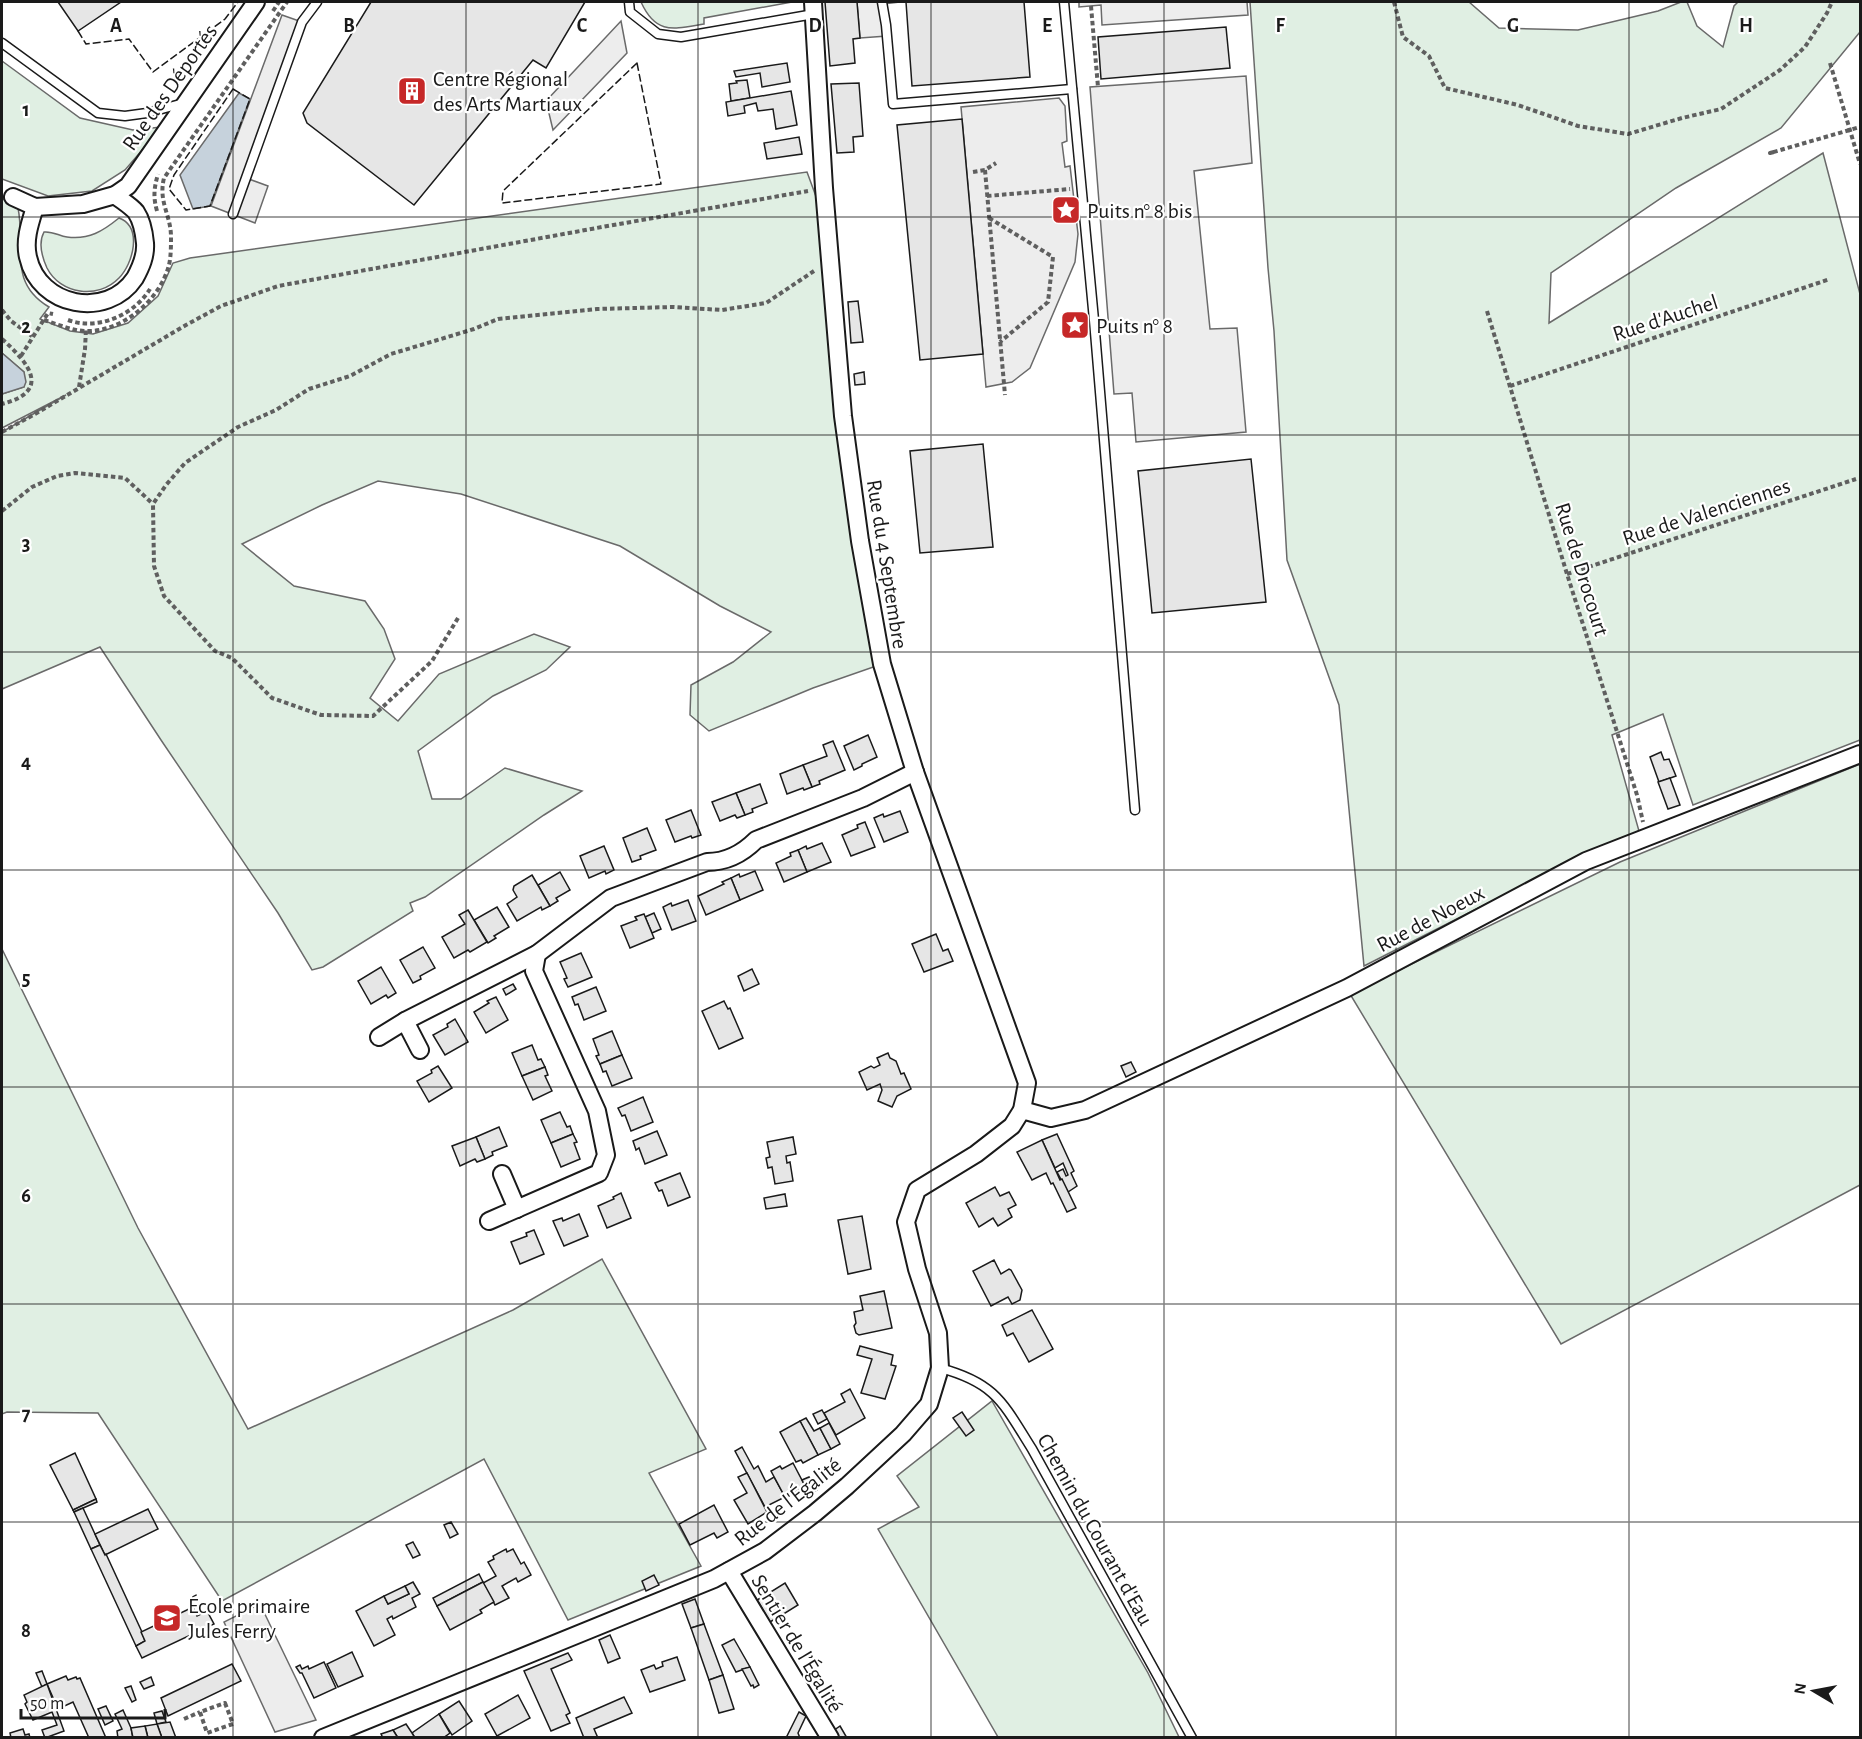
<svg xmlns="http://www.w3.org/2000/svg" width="1862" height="1739" viewBox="0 0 1862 1739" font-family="'Alegreya Sans',sans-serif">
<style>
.green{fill:#e0efe3;stroke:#6a6a6a;stroke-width:1.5}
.parking{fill:#ededed;stroke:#6a6a6a;stroke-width:1.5}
.water{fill:#c6d2dc;stroke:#6a6a6a;stroke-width:1.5}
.building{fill:#e6e6e6;stroke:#1a1a1a;stroke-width:1.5}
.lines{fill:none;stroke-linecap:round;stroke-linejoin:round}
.lane-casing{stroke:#1a1a1a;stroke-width:11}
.street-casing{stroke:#1a1a1a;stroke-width:20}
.path{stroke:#5f5f5f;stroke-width:4;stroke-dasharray:4.5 3;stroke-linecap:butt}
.lane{stroke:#fff;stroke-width:8}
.street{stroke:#fff;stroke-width:16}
.fence{stroke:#1a1a1a;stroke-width:1.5;stroke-dasharray:8 3;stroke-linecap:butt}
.grid{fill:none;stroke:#1a1a1a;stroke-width:1.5;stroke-opacity:0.55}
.labels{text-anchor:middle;stroke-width:4.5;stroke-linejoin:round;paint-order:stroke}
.poi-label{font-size:22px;fill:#1a1a1a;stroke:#fff;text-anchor:start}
.street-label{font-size:22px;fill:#1a1a1a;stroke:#fff}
.grid-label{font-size:20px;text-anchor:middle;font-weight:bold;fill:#1a1a1a;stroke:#fff;stroke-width:4.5;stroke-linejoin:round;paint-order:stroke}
</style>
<rect width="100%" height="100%" fill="#fff"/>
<g class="green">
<path d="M641 2H792L704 18V24C673 29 656 35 641 2Z"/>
<path d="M1250 2H1469L1499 28 1578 30 1658 11 1681 2H1687L1697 26 1723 47 1734 6 1738 2H1860V32L1781 128 1676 188 1551 273 1549 323 1823 153 1860 294V740L1693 805 1663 714 1612 735 1639 831 1563 865 1364 966 1339 705 1287 560 1274 331 1268 268Z"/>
<path d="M2 61 80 118 133 130 162 127 125 170 92 191 48 196 2 179Z"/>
<path d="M807 172 821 210 882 664 813 688 709 731 690 715 691 685 733 662 771 632 720 606 620 546 461 494 378 481 322 505 242 544 294 586 365 601 384 629 395 659 370 698 398 721 439 674 534 634 570 647 546 670 493 696 418 751 432 799H461L505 768 582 791 544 815 425 897 410 903 413 911 323 967 312 970 278 913 161 740 100 647 2 689V432L66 395 2 428V394L24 387V372L2 353V198L18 208C26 246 7 282 49 307L40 319 70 331 93 334 128 323 158 296 173 263 190 258Z"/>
<path d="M119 218C143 227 133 264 119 278 98 300 60 294 47 268 42 257 38 243 44 232 53 231 59 236 67 237 89 240 103 231 119 218Z"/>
<path d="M1860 764V1185L1561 1344 1350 994 1620 862Z"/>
<path d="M2 949 138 1228 248 1429 513 1310 602 1259 706 1449 649 1473 701 1566 568 1620 484 1459 222 1601 98 1413 7 1412 2 1414Z"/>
<path d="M992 1401 1148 1673 1179 1737H998L878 1529 919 1507 897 1476Z"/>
</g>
<g class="parking">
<path d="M857 2H900L883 4 887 36 860 38Z"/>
<path d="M1079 2H1247L1248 15 1102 25 1101 5 1079 7Z"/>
<path d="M282 15 302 22 246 178 268 186 255 223 211 206Z"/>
<path d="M621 21 627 53 553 130 546 101Z"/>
<path d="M1246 76 1252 163 1194 171 1210 329 1237 328 1246 432 1136 442 1132 393 1114 394 1090 87Z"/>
<path d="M1059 98 1065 106 1067 141 1062 143 1065 167 1070 166 1078 234 1075 262 1030 368 1012 382 986 387 961 107Z"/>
<path d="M260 1604 316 1720 275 1732 224 1622Z"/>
</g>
<g class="water">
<path d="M239 93 250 99 210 206 193 209 180 175Z"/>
<path d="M2 353 24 372 26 382 24 387 2 394Z"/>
</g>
<g class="building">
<path d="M58 2H121L78 31Z"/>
<path d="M371 2H585L546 68 533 60 414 205 307 123 303 113Z"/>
<path d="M825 2H857L860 38 853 39 855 63 830 66Z"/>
<path d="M906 2H1024L1030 77 912 86Z"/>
<path d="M1226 27 1230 68 1101 79 1098 37Z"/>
<path d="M787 63 790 82 762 87 760 73 736 77 734 71Z"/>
<path d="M747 80 750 98 731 101 729 84 737 83 736 81Z"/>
<path d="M859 83 863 136 853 137 854 152 837 153 831 84Z"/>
<path d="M791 91 797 125 776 129 773 109 758 111 756 103 744 106 745 113 728 116 726 102Z"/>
<path d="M962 119 983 354 920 360 897 125Z"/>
<path d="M799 137 802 154 767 159 764 143Z"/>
<path d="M858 301 863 342 851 343 848 302Z"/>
<path d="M864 372 865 384 855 385 854 374Z"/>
<path d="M983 444 993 547 920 553 910 451Z"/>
<path d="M1251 459 1266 602 1152 613 1138 471Z"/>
<path d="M868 735 877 757 862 764V766L854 770 844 746Z"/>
<path d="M833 741 845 770 819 781 820 784 812 787 803 765 827 756 823 745Z"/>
<path d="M1661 752 1664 760 1669 759 1676 776 1659 782 1650 757Z"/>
<path d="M803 765 812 787 804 790 803 788 787 794 780 774Z"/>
<path d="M1670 778 1680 805 1668 809 1658 782Z"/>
<path d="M760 784 767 803 752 809 753 812 745 815 736 793Z"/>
<path d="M736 793 745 815 737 818 735 815 720 821 712 802Z"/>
<path d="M691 810 701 835 692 838 691 836 675 842 666 820Z"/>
<path d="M900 811 908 832 884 842 874 818 883 814 884 817Z"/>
<path d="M865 822 875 847 851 856 842 835 858 828 857 825Z"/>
<path d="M647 828 656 850 640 856 641 859 632 862 623 838Z"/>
<path d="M822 843 831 862 807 872 798 850 806 846 807 849Z"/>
<path d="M604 846 614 870 606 874 605 871 589 878 580 856Z"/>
<path d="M798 850 807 872 784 882 776 863 791 856 790 853Z"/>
<path d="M755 871 763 890 740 900 731 878 739 874 740 877Z"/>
<path d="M560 872 570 890 556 898 558 901 550 906 538 885Z"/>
<path d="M532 875 550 906 542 910 541 907 517 921 507 904 517 897 513 890 514 886Z"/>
<path d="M731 878 740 900 706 915 698 896 724 884 722 882Z"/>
<path d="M688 900 696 921 672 930 663 907 671 903 672 906Z"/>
<path d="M497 907 509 927 494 936 496 938 488 943 474 920Z"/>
<path d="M468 910 487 942 470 952 468 950 454 958 442 937 465 924 459 915Z"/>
<path d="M654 913 661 929 652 933 645 917Z"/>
<path d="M644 914 654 938 630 948 621 926 637 920 635 917Z"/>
<path d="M936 934 943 951 948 949 953 961 924 972 912 944Z"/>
<path d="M423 947 435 968 420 976 421 979 413 983 400 960Z"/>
<path d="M581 953 592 977 568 987 564 979 567 978 560 962Z"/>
<path d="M381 967 396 993 388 998 386 995 371 1004 358 981Z"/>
<path d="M752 969 759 984 744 991 738 976Z"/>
<path d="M513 984 516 989 506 995 503 989Z"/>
<path d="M596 987 606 1011 584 1020 578 1004 575 1005 572 997Z"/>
<path d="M496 997 508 1020 486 1033 474 1012 489 1003 487 1001Z"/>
<path d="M724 1001 728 1009 730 1008 743 1038 719 1049 702 1011Z"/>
<path d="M455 1019 468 1042 445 1055 433 1035 448 1027 447 1024Z"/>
<path d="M612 1031 622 1055 600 1064 596 1056 599 1055 593 1039Z"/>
<path d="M532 1045 538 1060 541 1059 545 1067 522 1076 512 1053Z"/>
<path d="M888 1053 890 1058 896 1061 901 1074 904 1073 911 1089 897 1096 892 1107 878 1101 882 1090 880 1084 867 1090 859 1072 871 1066 874 1068 880 1065 877 1058Z"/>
<path d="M622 1055 632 1078 612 1086 606 1071 603 1072 600 1064Z"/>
<path d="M1131 1062 1136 1072 1126 1077 1121 1066Z"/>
<path d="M438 1066 452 1088 429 1102 417 1081 432 1073 431 1070Z"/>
<path d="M545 1067 548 1075 545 1076 552 1091 533 1100 522 1076Z"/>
<path d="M643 1097 653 1122 631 1131 625 1115 622 1116 618 1108Z"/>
<path d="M560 1112 567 1127 570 1126 573 1134 551 1143 541 1120Z"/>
<path d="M499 1127 507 1146 492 1152 493 1155 485 1159 476 1137Z"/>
<path d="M657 1131 667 1155 645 1164 639 1148 636 1150 633 1141Z"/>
<path d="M573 1134 577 1142 574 1143 580 1159 561 1167 551 1143Z"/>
<path d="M1057 1134 1074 1171 1071 1173 1077 1186 1068 1192 1057 1172 1063 1169 1066 1176 1068 1175 1063 1163 1055 1168 1042 1140Z"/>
<path d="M476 1137 485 1159 477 1162 475 1159 460 1166 452 1146Z"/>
<path d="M793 1137 796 1154 786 1156 787 1163 790 1162 793 1181 775 1184 772 1167 768 1168 766 1158 770 1157 767 1142Z"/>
<path d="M1042 1140 1060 1180 1062 1179 1076 1208 1067 1212 1053 1183 1051 1184 1046 1173 1032 1180 1017 1152Z"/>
<path d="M680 1173 690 1197 668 1206 662 1190 659 1191 655 1183Z"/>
<path d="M995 1187 1000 1196 1009 1192 1016 1205 1008 1209 1012 1217 998 1226 993 1218 979 1227 966 1203Z"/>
<path d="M621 1193 631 1218 607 1228 598 1206 614 1199 613 1197Z"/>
<path d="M785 1194 787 1206 766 1209 764 1198Z"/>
<path d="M579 1214 588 1236 564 1246 553 1221 562 1218 563 1221Z"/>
<path d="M862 1216 871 1269 848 1274 838 1220Z"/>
<path d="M534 1230 544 1254 520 1264 511 1242 527 1236 526 1233Z"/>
<path d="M994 1260 1001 1274 1009 1269 1011 1270 1022 1290 1020 1300 1012 1304 1008 1297 991 1306 973 1271Z"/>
<path d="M884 1291 892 1328 859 1335 856 1333 854 1326 856 1323 854 1312 863 1310 860 1296Z"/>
<path d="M1032 1310 1053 1349 1029 1362 1013 1333 1007 1336 1002 1325Z"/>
<path d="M860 1346 893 1355 891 1365 896 1366 885 1399 861 1393 872 1359 857 1355Z"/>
<path d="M850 1389 865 1418 836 1435 824 1413 845 1402 841 1394Z"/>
<path d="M822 1410 827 1419 818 1424 813 1414Z"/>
<path d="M962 1412 974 1430 966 1436 953 1418Z"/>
<path d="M806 1418 814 1431 820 1428 831 1449 818 1455 800 1421Z"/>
<path d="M800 1421 818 1455 803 1463 801 1460 796 1462 780 1432Z"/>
<path d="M829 1423 840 1444 831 1449 820 1428Z"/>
<path d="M742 1447 754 1469 758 1466 766 1482 774 1477 785 1497 765 1507 735 1451Z"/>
<path d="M75 1453 96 1499 73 1510 50 1465Z"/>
<path d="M793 1463 805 1486 785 1497 771 1471 780 1466 782 1469Z"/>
<path d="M747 1473 767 1512 748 1524 734 1500 747 1493 738 1477Z"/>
<path d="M809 1477 817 1490 809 1494 802 1480Z"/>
<path d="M96 1499 97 1502 74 1512 73 1510Z"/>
<path d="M714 1505 728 1532 717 1538 714 1533 690 1545 679 1524Z"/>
<path d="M83 1508 100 1545 91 1549 74 1512Z"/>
<path d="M148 1509 158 1529 105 1555 95 1534Z"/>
<path d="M451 1522 458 1534 450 1538 444 1525Z"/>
<path d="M413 1542 420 1555 413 1558 406 1545Z"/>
<path d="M100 1545 105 1555 106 1554 142 1632 145 1641 136 1646 91 1549Z"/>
<path d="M506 1549 507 1552 513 1549 521 1564 524 1562 531 1575 518 1582 516 1578 502 1586 509 1598 495 1605 483 1583 496 1576 488 1562 494 1559 493 1556Z"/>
<path d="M479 1574 483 1582 437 1606 433 1598Z"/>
<path d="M654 1575 659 1585 646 1591 642 1581Z"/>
<path d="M413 1582 420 1594 412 1598 416 1607 393 1619 392 1616 387 1619 395 1635 374 1646 356 1611 384 1596 388 1604 409 1594 405 1586Z"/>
<path d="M483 1582 494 1602 480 1610 482 1613 450 1630 437 1606Z"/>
<path d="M785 1583 798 1605 782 1615 769 1593Z"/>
<path d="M405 1586 409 1594 388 1604 384 1596Z"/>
<path d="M769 1593 782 1615 770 1622 757 1600Z"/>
<path d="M695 1599 704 1624 691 1628 682 1604Z"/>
<path d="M193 1607 197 1616 207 1611 214 1624 142 1658 136 1646 145 1641 141 1632Z"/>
<path d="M704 1624 723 1675 709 1680 691 1628Z"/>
<path d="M610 1635 620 1658 608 1663 599 1640Z"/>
<path d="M734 1639 750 1667 736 1672 722 1645Z"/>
<path d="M352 1652 363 1676 338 1687 327 1664Z"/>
<path d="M568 1653 572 1660 551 1669 570 1713 566 1715 570 1723 551 1731 524 1671Z"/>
<path d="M677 1657 685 1680 650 1692 641 1670 654 1665 656 1669 663 1666 662 1662Z"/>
<path d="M324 1662 336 1688 314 1698 302 1673H300L296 1667 300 1665 302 1669 308 1666 309 1669Z"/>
<path d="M232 1664 241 1681 168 1716 161 1698Z"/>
<path d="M750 1667 759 1685 754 1688 753 1685 751 1686 742 1669Z"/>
<path d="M42 1671 47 1684 42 1687 36 1673Z"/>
<path d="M723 1675 734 1709 719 1713 709 1680Z"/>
<path d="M66 1676 68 1680 76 1677 77 1679 80 1678 106 1738H89L73 1702 58 1709 47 1684Z"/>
<path d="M151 1677 154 1685 144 1689 140 1682Z"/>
<path d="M47 1684 64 1731 45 1738 42 1730 57 1725 52 1712 33 1720 25 1704 27 1702 24 1695Z"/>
<path d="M131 1686 136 1700 132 1702 125 1688Z"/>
<path d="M518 1695 530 1718 497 1736 485 1714Z"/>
<path d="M624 1697 632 1713 594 1729 598 1738H584L576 1718Z"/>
<path d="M459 1701 472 1721 452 1735 439 1714Z"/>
<path d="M106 1706 113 1721 105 1725 98 1709Z"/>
<path d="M123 1710 131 1728 133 1738H118L117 1731 122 1729 115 1714Z"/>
<path d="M162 1711 166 1722 157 1724 154 1713Z"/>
<path d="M799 1712 806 1716 798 1733 800 1738H786Z"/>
<path d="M439 1714 450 1733 443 1738H415L412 1733Z"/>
<path d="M170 1722 176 1738H162L157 1724Z"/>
<path d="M157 1724 162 1738H148L145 1726Z"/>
<path d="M406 1724 412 1733 415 1738H398L393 1730Z"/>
<path d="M145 1726 148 1738H133L131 1728Z"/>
<path d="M840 1726 847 1738H836L833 1731Z"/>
<path d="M23 1729 25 1735 29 1734 30 1738H11L10 1733Z"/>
<path d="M393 1730 398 1738H383L381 1734Z"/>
</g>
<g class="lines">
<g class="lane-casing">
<g id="lane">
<path d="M629 2 630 12 658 34 681 37 814 14"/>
<path d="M882 2 886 25 893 104 1072 89"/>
<path d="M1064 2 1094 320 1135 810"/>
<path d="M2 43 98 113 125 116 147 113 184 103"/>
<path d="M233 214 302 22 317 2"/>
<path d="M940 1368C996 1383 1003 1403 1032 1449L1192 1738"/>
</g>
</g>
<g class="street-casing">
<g id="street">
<path d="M13 197 35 207 83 204 115 195 128 186 256 2"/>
<path d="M35 207C30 223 24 240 28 257 39 307 107 320 135 278 141 267 146 256 145 243 144 232 142 221 136 212 131 206 121 200 115 195"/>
<path d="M405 1021 420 1050"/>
<path d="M379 1037 405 1021 537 954 611 898 707 862C727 862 742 854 756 840L863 798 915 772"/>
<path d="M1022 1110 1051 1118 1085 1110 1347 988 1586 861 1860 754"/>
<path d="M502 1174 517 1209"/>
<path d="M489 1221 599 1173 606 1155 597 1111 534 971 537 954"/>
<path d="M729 1571 830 1738"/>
<path d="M323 1738 714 1579 765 1551 815 1513 847 1486 903 1434 929 1404 940 1368 938 1333 917 1269 906 1222 917 1190 976 1154 1012 1126 1022 1110 1027 1083 915 772 882 664 860 541 843 416 824 188 813 2"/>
</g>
</g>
<g class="path">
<path d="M1394 2 1403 37 1429 56 1445 88 1518 105 1578 126 1628 134 1682 118 1721 109 1780 70 1805 47 1827 13 1832 2"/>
<path d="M1091 6 1098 87"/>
<path d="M273 11 279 2"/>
<path d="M1830 63 1860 164"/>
<path d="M1774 152 1770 153 1860 127"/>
<path d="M985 170 1005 395"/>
<path d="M973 172 985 170 996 163"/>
<path d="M987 196 1070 189"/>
<path d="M157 211C153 197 154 188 158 174"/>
<path d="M989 218 1053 257 1048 302 1000 342"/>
<path d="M2 310 11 321 32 336"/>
<path d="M1487 311 1567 574 1637 795 1643 822"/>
<path d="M44 320C57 324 70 330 84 331 122 333 160 300 169 265 171 257 171 245 171 237 171 215 158 202 164 178L287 2"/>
<path d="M68 320C98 331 134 315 150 289"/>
<path d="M2 339C29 363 52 391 2 404"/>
<path d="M21 356 48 313 53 314"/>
<path d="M1510 386 1830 279"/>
<path d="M79 387 85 349 86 329"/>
<path d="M2 432 35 414 186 325 221 306 278 286 602 227 808 191"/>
<path d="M2 511 32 487 57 476 75 473 125 478 153 504"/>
<path d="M1567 574 1856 479"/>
<path d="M458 618 432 661 373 716 321 715 272 698 232 658 215 651 164 596 154 566 153 504 166 485 185 463 238 427 276 410 309 389 350 376 391 354 474 329 498 319 597 309 673 307 722 310 766 303 814 271"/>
<path d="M225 1703 233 1724 207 1733 200 1712Z"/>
<path d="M184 1719 200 1712"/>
</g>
<use href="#lane" class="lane"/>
<use href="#street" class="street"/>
<g class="fence">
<path d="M78 31 86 44 129 39 153 72 225 19 238 2"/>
<path d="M637 63 661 184 502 203 503 191Z"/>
<path d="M233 89 250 99 210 206 186 210 169 189 174 175Z"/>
</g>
</g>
<path class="grid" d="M233 2V1738M466 2V1738M698 2V1738M931 2V1738M1164 2V1738M1396 2V1738M1629 2V1738M2 217H1860M2 435H1860M2 652H1860M2 870H1860M2 1087H1860M2 1304H1860M2 1522H1860"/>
<defs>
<g id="building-square" transform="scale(1.5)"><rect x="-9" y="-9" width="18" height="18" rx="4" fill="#c62828" stroke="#fff"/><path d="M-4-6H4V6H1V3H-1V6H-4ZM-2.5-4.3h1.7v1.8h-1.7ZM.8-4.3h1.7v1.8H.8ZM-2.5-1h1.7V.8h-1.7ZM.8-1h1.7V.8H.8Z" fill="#fff"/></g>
<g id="sight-square" transform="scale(1.5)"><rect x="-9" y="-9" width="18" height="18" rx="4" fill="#c62828" stroke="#fff"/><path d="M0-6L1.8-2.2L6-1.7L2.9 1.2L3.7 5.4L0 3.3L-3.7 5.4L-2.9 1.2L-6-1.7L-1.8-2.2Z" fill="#fff"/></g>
<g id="school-square" transform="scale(1.5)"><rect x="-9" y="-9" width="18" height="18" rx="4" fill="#c62828" stroke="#fff"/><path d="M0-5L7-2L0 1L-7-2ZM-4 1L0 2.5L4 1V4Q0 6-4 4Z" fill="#fff"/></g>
</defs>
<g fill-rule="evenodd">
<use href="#building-square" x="412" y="91"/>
<use href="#sight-square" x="1066" y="210"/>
<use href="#sight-square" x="1075" y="325"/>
<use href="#school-square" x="167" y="1618"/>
</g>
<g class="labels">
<g class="poi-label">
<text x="433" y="86">Centre Régional<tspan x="433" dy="25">des Arts Martiaux</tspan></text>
<text x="1087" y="218">Puits n° 8 bis</text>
<text x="1096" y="333">Puits n° 8</text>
<text x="188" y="1613">École primaire<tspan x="188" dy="25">Jules Ferry</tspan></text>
</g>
<g class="street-label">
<text transform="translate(169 87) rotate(-55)" y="8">Rue des Déportés</text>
<text transform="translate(1665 317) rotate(-18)" y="8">Rue d'Auchel</text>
<text transform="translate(1706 511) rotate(-18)" y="8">Rue de Valenciennes</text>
<text transform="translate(888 564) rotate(81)" y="8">Rue du 4 Septembre</text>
<text transform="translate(1583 569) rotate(73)" y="8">Rue de Drocourt</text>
<text transform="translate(1430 918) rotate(-28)" y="8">Rue de Noeux</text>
<text transform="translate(787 1501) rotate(-38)" y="8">Rue de l'Égalité</text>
<text transform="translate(1096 1529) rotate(61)" y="8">Chemin du Courant d'Eau</text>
<text transform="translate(798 1643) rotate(59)" y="8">Sentier de l’Égalité</text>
</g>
</g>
<g class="grid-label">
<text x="116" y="32">A</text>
<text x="349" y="32">B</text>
<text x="582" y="32">C</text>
<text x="815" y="32">D</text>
<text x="1047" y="32">E</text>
<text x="1280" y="32">F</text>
<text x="1513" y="32">G</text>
<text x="1746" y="32">H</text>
<text x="26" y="116">1</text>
<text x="26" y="333">2</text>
<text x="26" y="550">3</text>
<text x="26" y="768">4</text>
<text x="26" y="985">5</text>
<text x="26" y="1202">6</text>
<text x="26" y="1420">7</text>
<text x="26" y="1637">8</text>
</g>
<rect width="1862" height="1739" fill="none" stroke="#1a1a1a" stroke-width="6"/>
<g transform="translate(1814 1691) rotate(280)" stroke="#ffffff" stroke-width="4.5" paint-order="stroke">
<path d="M0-4.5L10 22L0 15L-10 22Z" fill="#1a1a1a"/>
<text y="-9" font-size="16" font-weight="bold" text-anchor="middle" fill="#1a1a1a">N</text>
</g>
<path d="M21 1709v9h144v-9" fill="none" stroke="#1a1a1a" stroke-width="3"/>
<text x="30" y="1709" font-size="18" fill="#1a1a1a" stroke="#ffffff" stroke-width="4.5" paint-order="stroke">50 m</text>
</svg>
